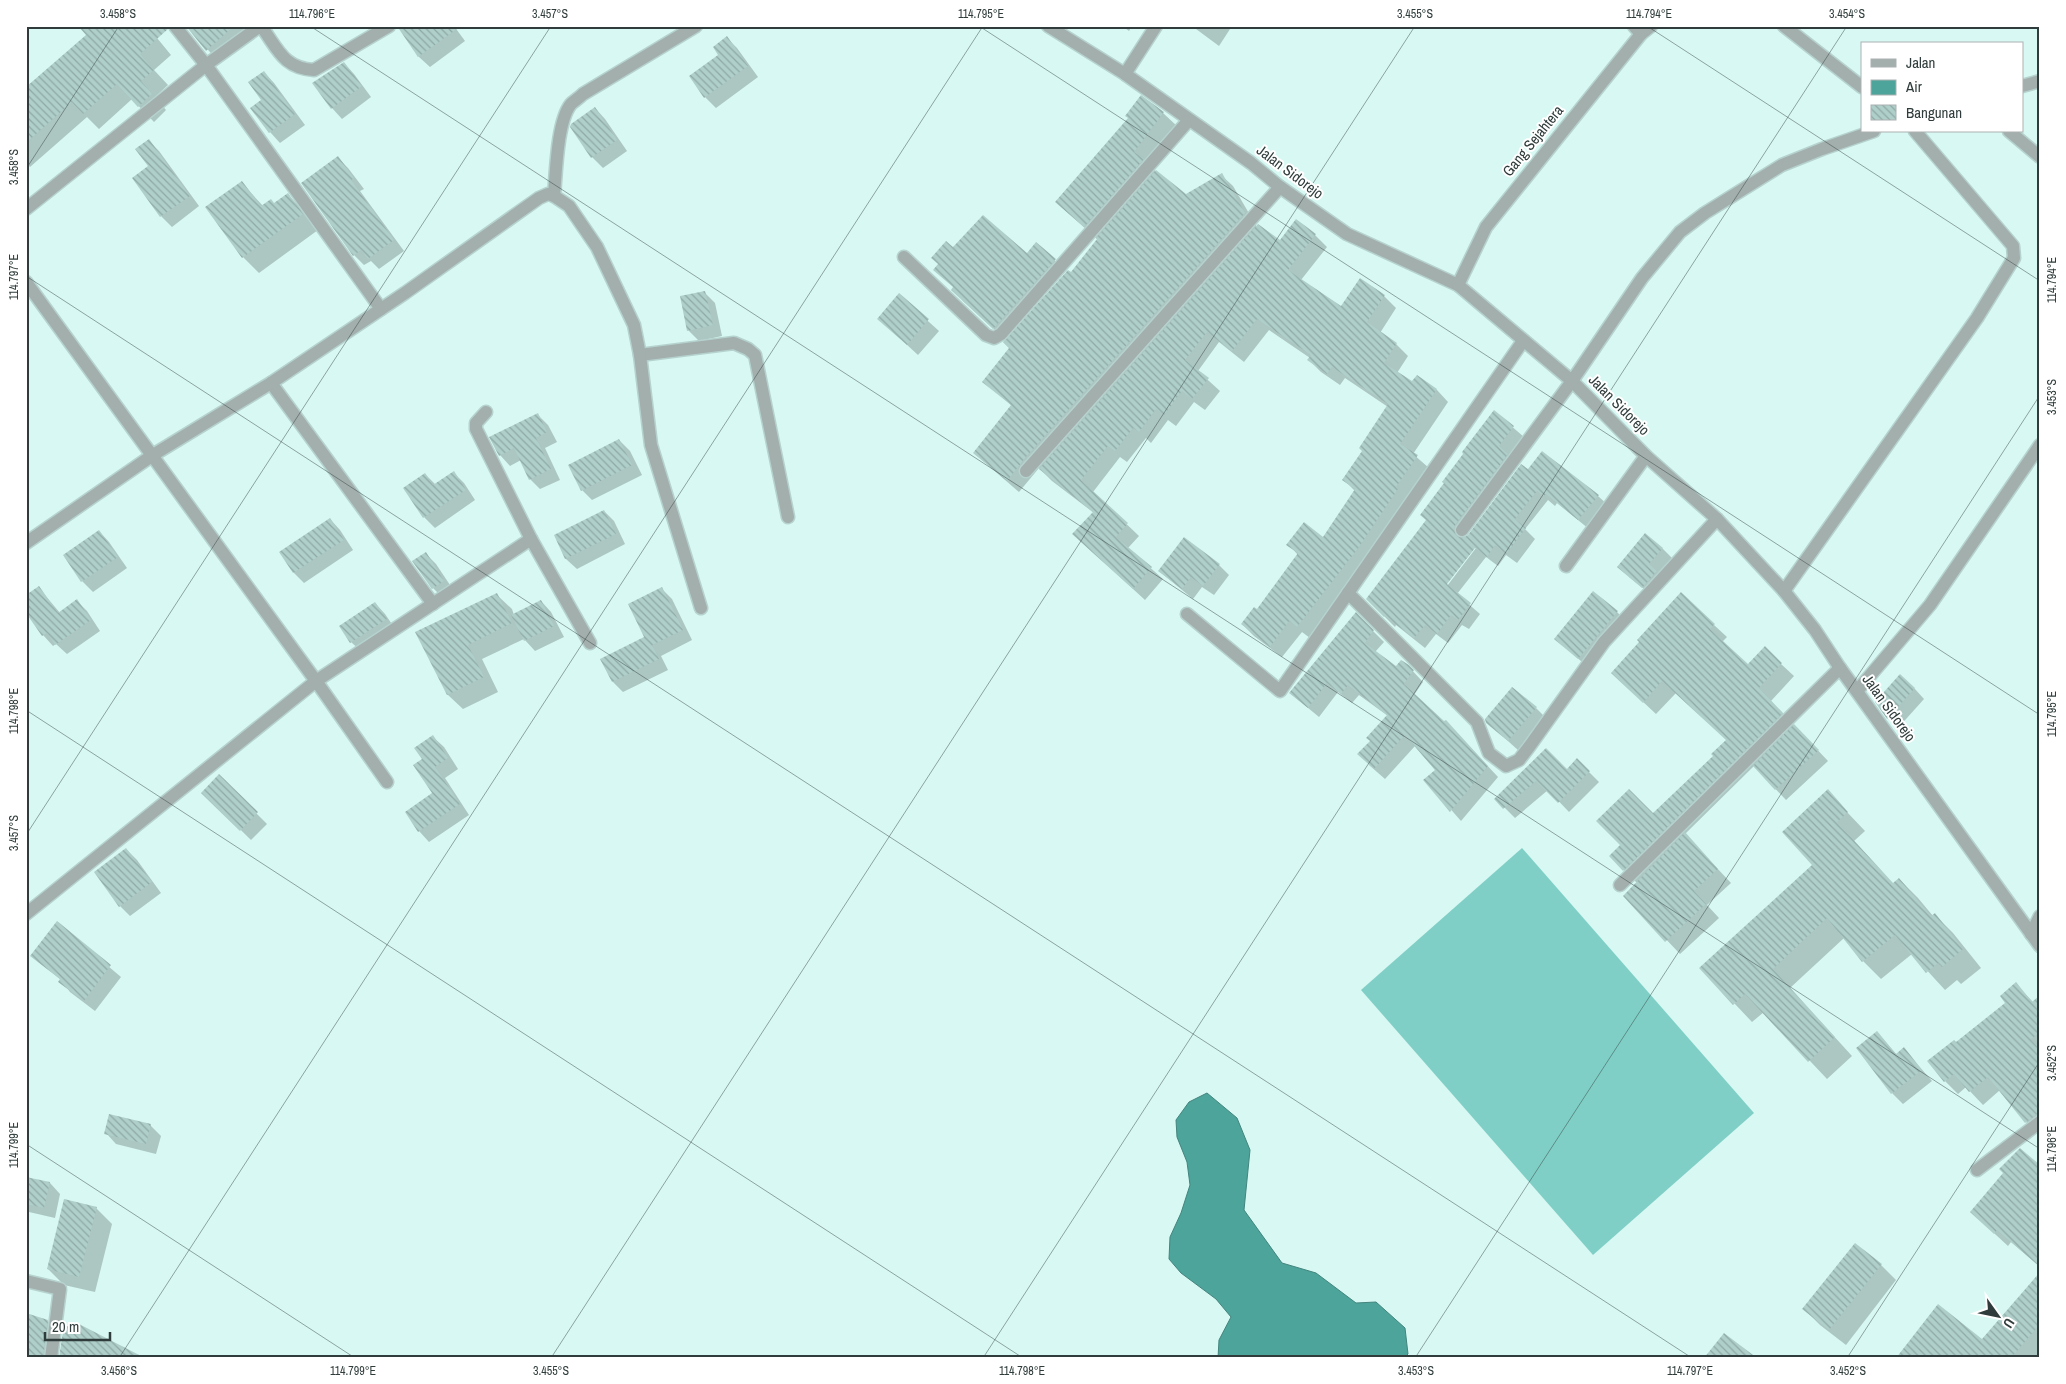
<svg xmlns="http://www.w3.org/2000/svg" width="2066" height="1384" viewBox="0 0 2066 1384" font-family="'Archivo Narrow',sans-serif">
<style>
.grass{fill:#80cfc6}
.water{fill:#4ca49a;stroke:#43857e}
.shadow{fill:#0003;fill-rule:evenodd}
.building{fill:url(#building-back-hatch)}
.lines{fill:none;stroke-linecap:round;stroke-linejoin:round}
.minor-casing{stroke:#b6d2ce;stroke-width:15}
.minor{stroke:#a2afad;stroke-width:12}
.ticks{fill:none;stroke:#2f3c3b;stroke-width:1;stroke-opacity:0.45}
.labels{text-anchor:middle;stroke-width:4;stroke-linejoin:round;paint-order:stroke}
.street-label{font-size:15px;fill:#2f3c3b;stroke:#fff}
.neatline{fill:none;stroke:#2f3c3b;stroke-width:2}
.ticks-label{font-size:12px;text-anchor:middle;fill:#2f3c3b}
</style>
<defs>
<pattern id="building-back-hatch" width="6" height="6" patternUnits="userSpaceOnUse" patternTransform="scale(1.25)"><rect width="6" height="6" fill="#afcfca"/><path d="M-1 5l2 2M0 0l6 6M5-1l2 2" fill="none" stroke="#8fa9a5"/></pattern>
</defs>
<rect width="100%" height="100%" fill="#d8f8f3"/>
<path class="grass" d="M1522 848 1754 1113 1593 1255 1361 990Z"/>
<path class="water" d="M1207 1093 1237 1118 1250 1150 1244 1210 1282 1263 1316 1273 1356 1303 1376 1302 1405 1328 1408 1354 1404 1358H1218L1219 1340 1231 1317 1216 1299 1181 1273 1169 1259 1170 1237 1181 1213 1190 1185 1187 1162 1177 1137 1176 1120 1189 1102Z"/>
<g class="shadow">
<path d="M187 26H247L251 31 217 60Z"/>
<path d="M454 26 465 41 430 67 419 57 401 30Z"/>
<path d="M1122 26H1132L1129 31Z"/>
<path d="M1192 26H1232L1219 46Z"/>
<path d="M157 38 171 55 154 70 168 85 155 97 166 110 154 122 132 99 99 129 87 117 30 167 26 163V88Z"/>
<path d="M727 38 737 48 758 77 716 108 705 97 690 76 720 55Z"/>
<path d="M344 63 354 74 371 97 342 119 332 108Z"/>
<path d="M264 72 274 83 305 125 280 143 270 132 262 100Z"/>
<path d="M595 108 605 119 627 151 603 168 592 157 571 127Z"/>
<path d="M1163 113 1178 127 1149 166 1186 195 1221 175 1233 186 1257 227 1280 242 1315 235 1327 247 1301 280 1342 307 1360 280 1384 296 1396 308 1380 333 1396 344 1408 356 1397 373 1412 383 1417 376 1437 390 1448 402 1413 454 1429 468 1310 638 1302 632 1282 657 1254 636 1242 624 1257 611 1298 555 1288 544 1323 538 1355 491 1344 480 1363 451 1388 407 1345 378 1340 385 1321 372 1309 360 1310 358 1269 330 1244 362 1219 342 1198 371 1220 391 1205 410 1194 402 1176 426 1168 420 1151 443 1146 438 1127 462 1120 457 1093 492 1139 536 1128 548 1163 579 1145 600 1086 546 1094 513 1052 481 1039 468 1019 492 974 453 1012 406 984 381 1098 240 1056 202Z"/>
<path d="M149 141 159 151 199 206 172 227 161 216 133 178 150 166Z"/>
<path d="M338 158 348 168 364 189 360 191 404 251 379 269 371 261 364 265 354 255Z"/>
<path d="M242 183 263 206 275 204 288 195 304 211 318 230 259 273 243 257 207 208Z"/>
<path d="M1036 244 1065 270 1004 338 963 301 955 288 1027 255Z"/>
<path d="M704 292 715 303 722 336 699 341 688 330Z"/>
<path d="M899 295 939 331 918 355 879 319Z"/>
<path d="M1495 412 1524 437 1509 456 1518 465 1463 539 1469 536 1528 471 1543 453 1598 496 1609 506 1589 529 1557 503 1555 506 1548 500 1525 529 1535 539 1517 563 1506 555 1498 566 1486 557 1457 594 1480 614 1469 629 1462 625 1448 643 1436 634 1425 648 1396 625 1395 627 1367 599 1427 521 1445 483ZM1473 548H1476L1444 590 1442 588Z"/>
<path d="M537 414 548 425 557 442 545 448 560 480 540 489 530 479 521 460 510 466 500 455Z"/>
<path d="M619 440 630 451 642 475 592 500 582 490Z"/>
<path d="M454 473 464 483 475 500 435 528 424 517 405 488 425 474 436 485Z"/>
<path d="M604 511 614 521 625 544 577 569 566 559 555 536Z"/>
<path d="M330 519 340 530 353 550 304 583 294 573 280 552Z"/>
<path d="M99 531 109 542 127 568 93 592 82 581 64 556Z"/>
<path d="M1662 548 1673 559 1666 582 1654 597 1629 577Z"/>
<path d="M426 554 436 564 454 591 443 598 433 588Z"/>
<path d="M1219 565 1229 575 1214 595 1202 587 1193 599 1159 571Z"/>
<path d="M39 588 60 613 77 601 87 611 100 631 67 654 56 644 53 646 43 635Z"/>
<path d="M662 589 672 599 692 640 661 656 668 670 623 692 613 682 602 659 646 637Z"/>
<path d="M497 595 512 609 514 615 541 601 551 612 564 637 535 651 524 639 482 659 498 692 463 709 448 695 417 633Z"/>
<path d="M375 603 385 614 396 630 362 652 351 642Z"/>
<path d="M1617 612 1627 622 1589 668 1567 649Z"/>
<path d="M1356 614 1384 642 1375 652 1397 668 1408 666 1423 682 1414 695 1456 732 1498 777 1461 821 1425 780 1436 771 1415 746 1385 779 1369 765 1371 741 1388 716 1359 695 1352 703 1338 692 1319 717 1290 693Z"/>
<path d="M1714 625 1727 637 1722 642 1748 666 1781 664 1794 676 1771 701 1828 761 1786 800 1754 766 1685 834 1731 883 1707 905 1719 918 1680 954 1625 896 1638 884 1610 856 1715 756 1727 740 1676 693 1656 714 1625 685Z"/>
<path d="M1914 688 1924 699 1898 728 1887 718Z"/>
<path d="M1536 708 1546 718 1519 751 1487 722Z"/>
<path d="M433 737 444 747 458 769 445 778 469 815 429 842 419 831 434 793 423 760Z"/>
<path d="M1546 750 1567 770 1577 760 1599 782 1569 812 1548 790 1515 818 1496 799Z"/>
<path d="M219 776 267 824 251 840 203 793Z"/>
<path d="M1827 791 1865 831 1854 841 1893 884 1899 879 1918 898 1933 916 1935 915 1953 933 1981 968 1961 984 1957 980 1945 990 1912 954 1881 979 1863 961 1844 938 1790 988 1852 1056 1827 1079 1764 1012 1752 1022 1701 968 1813 865Z"/>
<path d="M126 849 137 860 161 893 130 916 120 906Z"/>
<path d="M57 923 121 977 95 1011 70 992 61 980 32 956Z"/>
<path d="M2016 984 2033 1002 2040 1003 2039 1136 2026 1122 2000 1090 1983 1105 1966 1087 1958 1094 1945 1081 1957 1044 2007 1003Z"/>
<path d="M1877 1032 1897 1055 1904 1049 1932 1081 1903 1104 1892 1093 1857 1048Z"/>
<path d="M110 1115 151 1126 161 1136 156 1154 116 1144 106 1133Z"/>
<path d="M2040 1160V1267L2011 1242 2008 1246 1971 1212Z"/>
<path d="M26 1178 50 1183 60 1194 55 1218 29 1212 26 1210Z"/>
<path d="M96 1208 112 1224 95 1292 64 1285 48 1269Z"/>
<path d="M1881 1265 1896 1280 1846 1345 1820 1325 1804 1309Z"/>
<path d="M2040 1274V1353L2035 1358H1898L1982 1340Z"/>
<path d="M47 1321 58 1331 55 1358H26Z"/>
</g>
<g class="building">
<path d="M78 26H167L168 29 140 54 154 70 141 81 152 94 138 107 117 84 83 114 72 102 26 143V87L86 35Z"/>
<path d="M186 26H234L206 51Z"/>
<path d="M397 26H461L418 57Z"/>
<path d="M727 36 748 66 704 98 689 76 718 55 713 47Z"/>
<path d="M344 62 362 86 331 109 312 83Z"/>
<path d="M264 71 295 114 269 133 250 108 261 100 248 82Z"/>
<path d="M1141 95 1164 112 1134 152 1144 159 1084 227 1055 202 1128 118 1125 116Z"/>
<path d="M595 107 617 140 591 158 570 127 571 124Z"/>
<path d="M149 139 190 196 160 217 132 178 148 166 135 149Z"/>
<path d="M338 156 354 178 351 180 394 240 368 259 361 250 353 256 301 183Z"/>
<path d="M1156 170 1186 194 1222 173 1245 213 1025 458 1007 481 973 453 1011 405 982 382 1009 348 1003 342 1068 270 1071 272 1097 239 1096 238Z"/>
<path d="M242 181 261 206 271 199 274 203 288 193 303 214 242 258 205 207Z"/>
<path d="M983 215 1027 253 1036 242 1056 259 993 329 951 290 953 287 933 270 938 264 931 258 946 241 953 247Z"/>
<path d="M1296 219 1316 234 1288 270 1341 306 1360 278 1385 295 1367 322 1397 343 1384 363 1412 381 1417 375 1437 389 1400 444 1418 455 1396 487 1398 489 1359 547 1297 627 1289 621 1270 647 1241 624 1254 607 1257 609 1298 553 1286 545 1304 522 1323 537 1355 489 1342 480 1362 451 1359 448 1388 404 1332 367 1327 374 1307 360 1311 355 1257 319 1232 351 1207 332 1185 360 1209 378 1192 399 1182 391 1164 415 1156 409 1139 432 1133 428 1115 451 1108 446 1081 480 1128 523 1116 537 1152 567 1133 589 1072 534 1093 512 1039 469 1258 224 1280 240Z"/>
<path d="M705 291 713 325 687 331 680 296Z"/>
<path d="M899 293 929 319 907 345 877 319Z"/>
<path d="M1494 410 1514 426 1499 446 1508 454 1455 525 1454 530 1457 536 1462 538 1468 535 1521 464 1528 469 1542 451 1599 495 1578 520 1546 494 1544 496 1537 491 1515 519 1526 528 1506 554 1495 545 1487 557 1475 548 1447 584 1471 603 1458 620 1451 615 1437 634 1425 625 1414 638 1385 616 1384 617 1366 599 1426 520 1420 515 1444 483 1442 482 1463 454 1462 452Z"/>
<path d="M538 413 547 432 536 438 551 469 529 480 514 448 499 456 489 437Z"/>
<path d="M619 439 632 465 581 491 568 465Z"/>
<path d="M454 471 466 490 423 518 403 488 425 473 433 485Z"/>
<path d="M604 510 616 534 565 559 554 535Z"/>
<path d="M330 518 344 540 293 573 279 552Z"/>
<path d="M99 530 118 557 81 582 63 555Z"/>
<path d="M1645 533 1663 548 1649 564 1657 571 1642 588 1617 567Z"/>
<path d="M1184 537 1220 564 1203 586 1191 577 1182 589 1158 571Z"/>
<path d="M426 552 444 581 432 589 412 561Z"/>
<path d="M39 586 58 613 77 599 91 620 55 645 47 633 42 636 26 613V595Z"/>
<path d="M662 587 683 630 652 645 659 659 612 682 600 659 644 637 628 604Z"/>
<path d="M1593 591 1618 611 1578 659 1554 639Z"/>
<path d="M1681 592 1715 624 1710 629 1748 664 1765 646 1782 663 1759 688 1783 713 1623 871 1609 856 1620 845 1596 821 1629 789 1653 813 1713 756 1711 754 1726 740 1662 681 1643 703 1611 673 1639 642 1637 640Z"/>
<path d="M497 593 512 623 468 645 484 677 447 695 415 632Z"/>
<path d="M541 600 554 626 524 641 511 615Z"/>
<path d="M375 602 387 619 350 643 339 626Z"/>
<path d="M1356 612 1374 630 1365 643 1396 666 1401 660 1409 665 1414 670 1404 684 1444 721 1446 720 1488 766 1450 812 1423 780 1435 770 1405 735 1374 769 1357 754 1370 741 1366 738 1387 715 1348 685 1341 694 1327 683 1308 708 1289 693Z"/>
<path d="M1900 674 1915 688 1887 719 1875 702Z"/>
<path d="M1512 687 1537 707 1508 741 1486 723 1485 719Z"/>
<path d="M1794 724 1819 750 1775 790 1753 766Z"/>
<path d="M433 735 448 758 435 767 460 804 418 832 405 812 432 793 413 765 422 759 414 748Z"/>
<path d="M1546 748 1567 769 1577 758 1590 771 1558 803 1536 781 1503 809 1494 799Z"/>
<path d="M219 774 258 812 240 831 201 793Z"/>
<path d="M1828 789 1848 812 1837 822 1893 883 1899 878 1931 916 1935 913 1963 949 1942 967 1938 963 1926 973 1895 935 1862 962 1827 918 1773 969 1835 1037 1808 1062 1745 994 1733 1005 1699 968 1812 865 1782 832Z"/>
<path d="M1685 832 1718 869 1694 891 1706 904 1665 942 1623 896Z"/>
<path d="M126 848 152 882 119 907 94 872Z"/>
<path d="M57 921 111 965 84 1001 58 982 60 979 30 956Z"/>
<path d="M2016 982 2032 1002 2040 995V1032L2031 1039 2040 1050V1112L2025 1123 1988 1077 1969 1092 1954 1074 1944 1082 1927 1061 1954 1040 1956 1042 2005 1003 2000 996Z"/>
<path d="M1877 1031 1896 1054 1904 1047 1922 1070 1891 1094 1856 1048Z"/>
<path d="M109 1114 151 1124 146 1144 104 1134Z"/>
<path d="M2020 1148 2040 1165V1267L1997 1230 1994 1234 1970 1212 2003 1173 1999 1169Z"/>
<path d="M26 1177 50 1182 44 1208 26 1204Z"/>
<path d="M64 1199 97 1207 79 1277 47 1269Z"/>
<path d="M1855 1243 1882 1264 1829 1330 1802 1309Z"/>
<path d="M2040 1272V1324L2011 1358H1896L1938 1304 1982 1339Z"/>
<path d="M26 1313 48 1320 43 1358H26Z"/>
<path d="M79 1324 145 1358H59L64 1325 77 1329Z"/>
<path d="M1724 1333 1757 1358H1704Z"/>
</g>
<g class="lines">
<g class="minor-casing">
<g id="minor">
<path d="M175 26 206 65 381 309"/>
<path d="M261 26C278 49 283 68 314 70L389 26"/>
<path d="M1048 26 1125 74 1251 163 1280 187 1347 234 1458 285 1572 381 1646 456 1717 519 1784 591 1815 630 1840 668 2040 946"/>
<path d="M1784 26 1862 87"/>
<path d="M1641 34 1651 26"/>
<path d="M1125 74 1156 26"/>
<path d="M2022 86 2040 81"/>
<path d="M2009 131 2040 157"/>
<path d="M554 196C556 173 557 121 571 104 574 101 579 98 583 94L696 26"/>
<path d="M26 209 206 65 260 26"/>
<path d="M904 257 986 335 994 338 1001 334 1189 120"/>
<path d="M26 282 316 681 387 782"/>
<path d="M1458 285 1486 227 1641 34 1634 26"/>
<path d="M640 355 734 343 748 349 755 355 788 517"/>
<path d="M271 383 433 604"/>
<path d="M486 412 476 423V429L531 539 590 643"/>
<path d="M1026 471 1280 187"/>
<path d="M1462 530 1572 381 1642 278 1680 232 1705 213 1782 165 1822 149 1874 131"/>
<path d="M26 543 153 455 271 383 405 293 539 198 548 194 554 196 569 206 597 247 634 325 640 355 651 445 701 608"/>
<path d="M1566 566 1646 456"/>
<path d="M1784 591 1977 318 2014 258 2013 246 1915 131"/>
<path d="M1348 593 1477 722 1489 753 1506 766 1519 760 1529 747 1604 642 1717 519"/>
<path d="M1187 614 1280 691 1523 341"/>
<path d="M1857 691 1930 605 2040 445"/>
<path d="M1620 885 1840 668"/>
<path d="M26 914 316 681 531 539"/>
<path d="M2031 934 2040 916"/>
<path d="M1977 1170 2040 1122"/>
<path d="M26 1281 60 1289 51 1358"/>
</g>
</g>
<use href="#minor" class="minor"/>
</g>
<path class="ticks" d="M310 26 2040 1149M979 26 2040 715M1647 26 2040 281M26 169 119 26M26 276 1692 1358M26 710 1023 1358M26 835 551 26M26 1144 355 1358M119 1358 983 26M551 1358 1415 26M983 1358 1847 26M1415 1358 2040 395M1847 1358 2040 1061"/>
<g class="labels">
<g class="street-label">
<text transform="translate(1533 141) rotate(-51)" y="5">Gang Sejahtera</text>
<text transform="translate(1290 172) rotate(37)" y="5">Jalan Sidorejo</text>
<text transform="translate(1619 405) rotate(45)" y="5">Jalan Sidorejo</text>
<text transform="translate(1889 708) rotate(54)" y="5">Jalan Sidorejo</text>
</g>
</g>
<rect width="2066" height="1384" fill="none" stroke="#ffffff" stroke-width="55"/>
<rect x="1861" y="42" width="162" height="90" fill="#ffffff" stroke="#acb1b1"/>
<rect x="1871" y="59" width="25" height="8" fill="#a2afad" stroke="#acb1b1"/>
<text x="1906" y="68" font-size="15" fill="#2f3c3b">Jalan</text>
<rect x="1871" y="80" width="25" height="15" fill="#4ca49a" stroke="#acb1b1"/>
<text x="1906" y="92" font-size="15" fill="#2f3c3b">Air</text>
<rect x="1871" y="105" width="25" height="15" fill="url(#building-back-hatch)" stroke="#acb1b1"/>
<text x="1906" y="118" font-size="15" fill="#2f3c3b">Bangunan</text>
<g transform="translate(1998 1316) rotate(123)" stroke="#ffffff" stroke-width="4" paint-order="stroke">
<path d="M0-4L9 19L0 12L-9 19Z" fill="#2f3c3b"/>
<text y="-8" font-size="14" font-weight="bold" text-anchor="middle" fill="#2f3c3b">U</text>
</g>
<path d="M45 1332v8h65v-8" fill="none" stroke="#2f3c3b" stroke-width="2.5"/>
<text x="52" y="1332" font-size="15" fill="#2f3c3b" stroke="#ffffff" stroke-width="4" paint-order="stroke">20 m</text>
<rect x="28" y="28" width="2010" height="1328" class="neatline"/>
<g class="ticks-label">
<text x="118" y="18">3.458°S</text>
<text x="312" y="18">114.796°E</text>
<text x="550" y="18">3.457°S</text>
<text x="981" y="18">114.795°E</text>
<text x="1415" y="18">3.455°S</text>
<text x="1649" y="18">114.794°E</text>
<text x="1847" y="18">3.454°S</text>
<text transform="translate(14 167) rotate(-90)" y="4">3.458°S</text>
<text transform="translate(14 277) rotate(-90)" y="4">114.797°E</text>
<text transform="translate(2052 280) rotate(-90)" y="4">114.794°E</text>
<text transform="translate(2052 397) rotate(-90)" y="4">3.453°S</text>
<text transform="translate(14 711) rotate(-90)" y="4">114.798°E</text>
<text transform="translate(2052 714) rotate(-90)" y="4">114.795°E</text>
<text transform="translate(14 833) rotate(-90)" y="4">3.457°S</text>
<text transform="translate(2052 1063) rotate(-90)" y="4">3.452°S</text>
<text transform="translate(14 1145) rotate(-90)" y="4">114.799°E</text>
<text transform="translate(2052 1149) rotate(-90)" y="4">114.796°E</text>
<text x="119" y="1375">3.456°S</text>
<text x="353" y="1375">114.799°E</text>
<text x="551" y="1375">3.455°S</text>
<text x="1022" y="1375">114.798°E</text>
<text x="1416" y="1375">3.453°S</text>
<text x="1690" y="1375">114.797°E</text>
<text x="1848" y="1375">3.452°S</text>
</g>
</svg>
